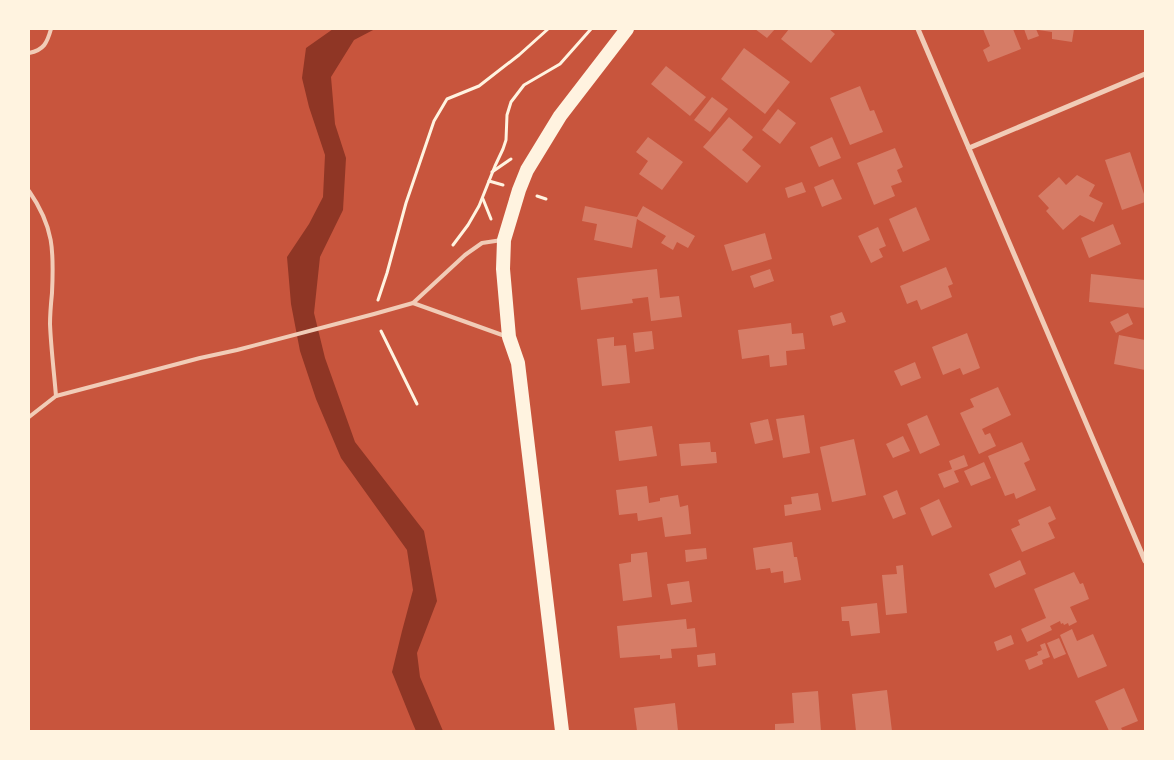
<svg xmlns="http://www.w3.org/2000/svg" width="1174" height="760" viewBox="0 0 1174 760" font-family="Montserrat,sans-serif">
<style>
.water{fill:#8f3625}
.building{fill:#d67c66}
.lines{fill:none;stroke-linecap:round;stroke-linejoin:round}
.path{stroke:#fff3e0;stroke-width:3}
.service{stroke:#f1ccb7;stroke-width:4}
.minor{stroke:#f1ccb7;stroke-width:5}
.trunk{stroke:#fff3e0;stroke-width:14}
</style>
<rect width="100%" height="100%" fill="#c8553d"/>
<path class="water" d="M333 29H375L354 40 331 77 335 124 346 158 343 210 320 257 314 313 325 358 355 442 424 531 437 601 417 653 420 677 443 731H416L413 724 392 672 402 631 413 590 407 550 341 458 316 399 300 351 291 304 287 257 309 224 323 197 325 155 309 107 302 78 306 48Z"/>
<g class="building">
<path d="M755 29H775L767 38Z"/>
<path d="M789 29H829L835 34 811 63 781 39Z"/>
<path d="M983 29H1013L1021 49 988 62 983 50 990 46Z"/>
<path d="M1024 29H1036L1039 36 1028 40Z"/>
<path d="M1038 29H1074L1072 42 1052 39V32L1038 30Z"/>
<path d="M744 48 790 82 765 114 721 79Z"/>
<path d="M666 66 706 97 690 116 651 84Z"/>
<path d="M860 86 870 111 874 110 883 132 850 145 830 98Z"/>
<path d="M712 97 728 109 710 132 694 120Z"/>
<path d="M778 109 796 123 780 144 762 130Z"/>
<path d="M729 117 753 137 742 150 761 166 747 183 703 147Z"/>
<path d="M648 137 683 162 662 190 639 174 648 161 636 152Z"/>
<path d="M832 137 841 158 819 167 810 147Z"/>
<path d="M895 148 903 167 897 170 902 182 891 186 895 196 874 205 857 163Z"/>
<path d="M1130 152 1145 197V202L1122 210 1105 160Z"/>
<path d="M1077 175 1095 185 1089 196 1103 203 1094 222 1080 215 1063 230 1046 211 1049 208 1038 196 1059 177 1066 185Z"/>
<path d="M833 179 842 199 822 207 814 187Z"/>
<path d="M802 182 806 192 788 198 785 188Z"/>
<path d="M585 206 637 217 643 206 695 236 688 248 677 242 673 250 661 243 666 236 637 219 632 248 594 240 597 224 582 221Z"/>
<path d="M916 207 930 240 903 252 889 219Z"/>
<path d="M1113 224 1121 244 1089 258 1081 238Z"/>
<path d="M878 227 886 246 879 249 883 257 871 263 858 236Z"/>
<path d="M765 233 772 259 732 271 724 245Z"/>
<path d="M946 267 953 284 948 286 952 297 921 310 917 300 907 304 900 286Z"/>
<path d="M657 269 660 298 679 296 682 317 651 321 648 297 632 299 633 303 581 310 577 278Z"/>
<path d="M770 269 774 281 754 288 750 276Z"/>
<path d="M1091 274 1145 280V308L1089 302Z"/>
<path d="M842 312 846 322 833 326 830 316Z"/>
<path d="M1128 313 1133 324 1116 333 1110 322Z"/>
<path d="M791 323 792 334 803 333 805 349 786 351 787 365 770 367 769 355 742 359 738 330Z"/>
<path d="M652 331 654 349 635 352 633 333Z"/>
<path d="M967 333 980 368 963 375 960 368 943 375 932 347Z"/>
<path d="M1119 335 1145 340V370L1114 364Z"/>
<path d="M614 337V346L626 345 630 383 602 386 597 339Z"/>
<path d="M915 362 921 378 901 386 894 371Z"/>
<path d="M998 387 1011 415 982 429 985 435 990 433 996 446 979 454 960 413 974 407 970 399Z"/>
<path d="M804 415 810 453 783 458 776 419Z"/>
<path d="M927 415 940 445 920 454 907 424Z"/>
<path d="M768 419 773 440 755 444 750 423Z"/>
<path d="M652 426 657 456 619 461 615 431Z"/>
<path d="M903 436 910 451 893 458 886 444Z"/>
<path d="M854 439 866 495 832 502 820 447Z"/>
<path d="M710 442 711 452H716L717 463 681 466 679 444Z"/>
<path d="M1022 442 1030 460 1024 463 1036 490 1016 499 1014 493 1005 496 988 456Z"/>
<path d="M964 455 968 466 954 471 959 482 944 488 938 474 952 469 949 461Z"/>
<path d="M984 462 991 478 971 486 964 471Z"/>
<path d="M647 486 649 503 660 501V498L678 495 680 507 688 505 691 534 665 537 662 517 638 521 637 513 619 515 616 490Z"/>
<path d="M897 490 906 514 893 519 883 496Z"/>
<path d="M818 493 821 510 785 516 784 505 792 504 791 497Z"/>
<path d="M939 499 952 527 932 536 920 508Z"/>
<path d="M1050 506 1056 519 1048 523 1055 538 1022 552 1011 529 1020 525 1018 520Z"/>
<path d="M792 542 794 557H797L801 580 784 583 783 571 771 573 770 568 756 570 753 548Z"/>
<path d="M706 548 707 559 686 562 685 550Z"/>
<path d="M647 552 652 597 623 601 619 564 631 562V554Z"/>
<path d="M1020 560 1026 574 995 588 989 574Z"/>
<path d="M903 565 907 613 886 615 882 575 897 574 896 566Z"/>
<path d="M1074 572 1080 584 1083 583 1089 599 1070 607 1077 622 1069 626 1068 623 1064 625 1063 623 1061 624 1060 621 1050 626 1052 630 1027 642 1021 629 1046 618 1034 589Z"/>
<path d="M689 581 692 602 671 605 667 584Z"/>
<path d="M877 603 880 633 851 636 849 621H842L841 607Z"/>
<path d="M686 619 687 629 695 628 697 647 671 649 672 658 660 659V655L620 658 617 626Z"/>
<path d="M1072 629 1077 641 1093 634 1107 666 1078 678 1060 635Z"/>
<path d="M1011 635 1014 644 997 651 994 642Z"/>
<path d="M1059 638 1066 654 1054 659 1047 643Z"/>
<path d="M1045 643 1050 657 1042 660 1043 664 1029 670 1025 660 1038 655 1037 652 1042 650 1040 645Z"/>
<path d="M715 653 716 665 698 667 697 655Z"/>
<path d="M1124 688 1138 721 1121 728 1123 731H1109L1095 701Z"/>
<path d="M887 690 892 731H856L852 694Z"/>
<path d="M818 691 821 731H775V724L794 723 792 693Z"/>
<path d="M675 703 678 731H637L634 708Z"/>
</g>
<g class="lines">
<g class="path">
<path d="M492 172 511 159"/>
<path d="M489 181 503 185"/>
<path d="M537 196 546 199"/>
<path d="M483 199 491 219"/>
<path d="M453 245 468 225 479 206 495 166 503 149 506 140 507 115 511 102 524 85 560 64 591 29"/>
<path d="M378 300 387 273 406 203 434 121 447 99 479 86 519 55 548 29"/>
<path d="M381 331 417 404"/>
</g>
<g class="service">
<path d="M29 53C44 50 47 43 51 29"/>
<path d="M29 191C54 227 54 251 52 293 51 303 50 314 50 324 51 348 54 372 56 396"/>
<path d="M413 303 505 336"/>
<path d="M29 417 56 396 200 358 237 350 374 314 413 303 465 255 482 243 502 240"/>
</g>
<g class="minor">
<path d="M918 29 1145 561"/>
<path d="M969 148 1145 74"/>
</g>
<path class="trunk" d="M562 731 518 363 509 337 503 269 504 240 519 190 527 170 560 116 627 29"/>
</g>
<rect width="1174" height="760" fill="none" stroke="#fff3e0" stroke-width="60"/>
</svg>
